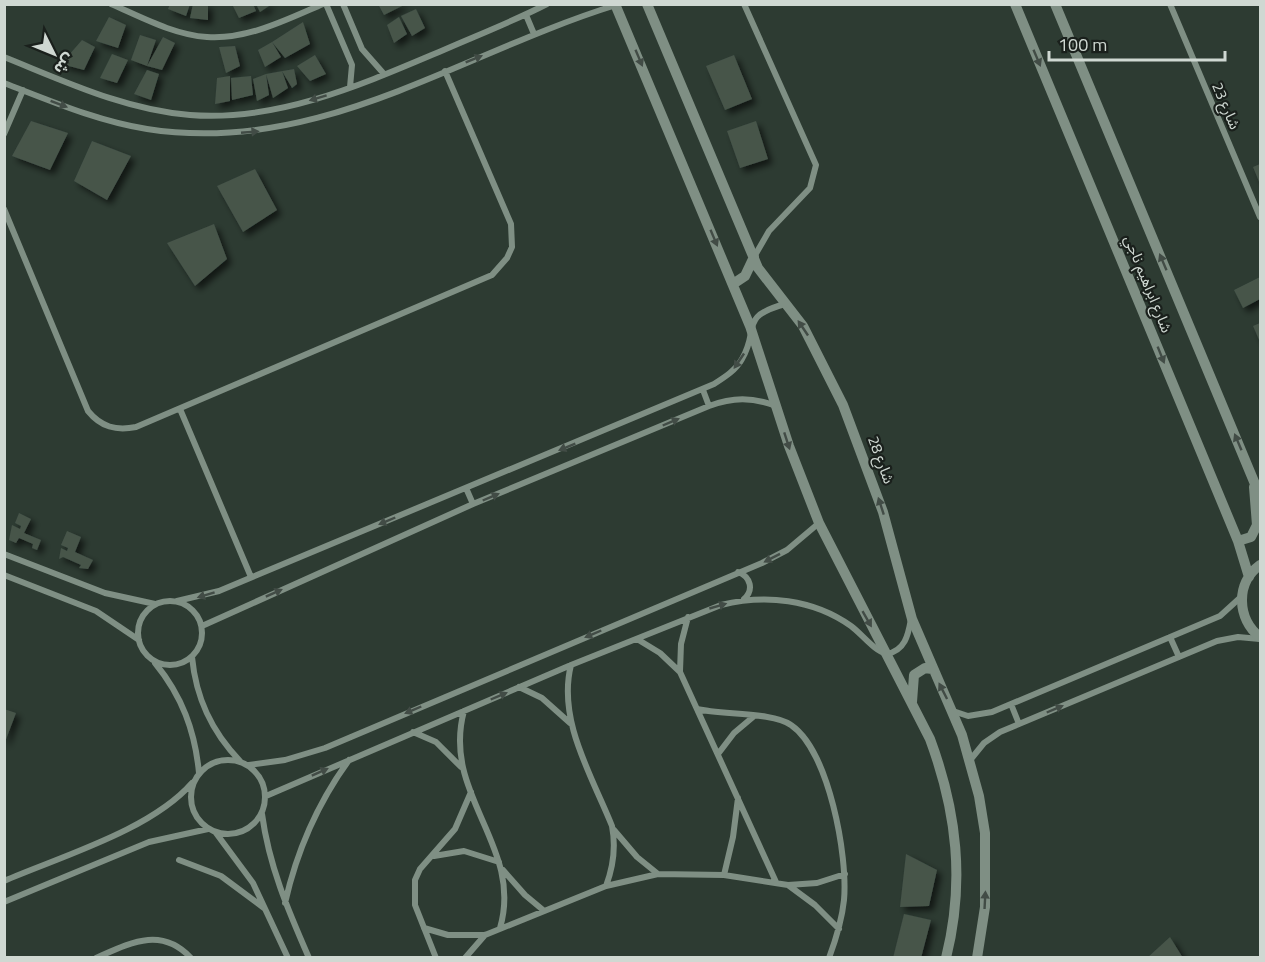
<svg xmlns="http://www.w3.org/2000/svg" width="1265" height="962" font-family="'Titillium Web','Noto Sans Arabic',sans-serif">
<defs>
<filter id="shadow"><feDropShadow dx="4.5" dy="4.5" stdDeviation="3" flood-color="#0009"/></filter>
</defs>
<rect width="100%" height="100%" fill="#2d3b32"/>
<path fill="#46544a" filter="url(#shadow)" d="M170,4h20l-4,12 -18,-7z
M193,4h15v16l-18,-2z
M232,4h21l3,7 -17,7z
M256,4h16l-12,8z
M378,4h26v1l-20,10z
M416,9l9,19 -13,8 -11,-20z
M109,17l17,8 -8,23 -22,-7z
M399,17l8,17 -13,9 -7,-18z
M303,22l7,22 -25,14 -13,-16z
M140,35l16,5 -9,26 16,-29 12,6 -13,27 -15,-4 -16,-6z
M82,40l13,7 -11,23 -23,-6z
M272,42l9,15 -16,10 -7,-17z
M235,46l5,20 -14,7 -7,-26z
M112,54l16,6 -11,23 -17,-5z
M315,55l11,19 -16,7 -13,-15z
M734,55l18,44 -27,11 -19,-44z
M294,69l3,15 -5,4 -10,-17 6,17 -15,10 -7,-24z
M147,70l12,4 -8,26 -17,-6z
M266,74l3,21 -12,6 -4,-22z
M230,76v25l-15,3 2,-26z
M251,76l2,19 -21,5 -1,-22z
M31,121l37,12 -18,37 -38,-14z
M756,121l12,38 -28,9 -13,-37z
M92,141l39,15 -24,44 -33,-19z
M1260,164v20l-7,-17z
M255,169l22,41 -34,22 -26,-46z
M214,224l13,35 -32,27 -28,-43z
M1260,277v22l-17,9 -9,-18z
M1260,323v19l-7,-16z
M19,513l12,6 -7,14 17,7 -4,10 -5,-2 1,-4 -14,-6 -3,5 -7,-3 3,-15 8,4 1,-3 -6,-3z
M67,531l14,6 -6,15 18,8 -5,9 -9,-1 2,-3 -18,-8 -4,2 2,-11 6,3 1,-3 -7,-3z
M4,709l12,4 -11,29h-1z
M906,854l31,16 -8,36 -29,1z
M904,914l27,6 -10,38h-28z
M1170,937l13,21h-36z"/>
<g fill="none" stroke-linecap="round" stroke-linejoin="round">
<path stroke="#7f8f84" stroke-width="6" d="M111,4c30,13 63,31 96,33 40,3 81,-18 116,-33
M326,4l26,61 -2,22
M343,4l19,45 22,25
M744,4l72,161 -6,23 -41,43 -15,26
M1170,4l90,213
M526,15l8,19
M4,57c60,24 121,53 186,58 87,7 171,-30 249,-63 36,-16 73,-30 108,-48
M4,83c47,18 93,38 143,46 172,27 311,-75 469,-124
M4,134l19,-44
M4,209l84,202c13,16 28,20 48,16l356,-152 15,-17 5,-11 -1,-23 -66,-153
M703,390l6,16
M180,409l71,168
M466,488l7,16
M4,554l101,39 50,11
M738,572c13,5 16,18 6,27
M4,575l92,36 43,29
M177,601l42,-10 495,-207c11,-7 22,-14 28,-25 18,-30 -4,-42 43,-55
M138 633a32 32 0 1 1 64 0a32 32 0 1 1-64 0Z
M202,626l271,-122 236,-98c24,-9 43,-9 67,0
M1170,637l9,20
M637,639l23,14 20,19 96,210
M192,657c4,41 19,74 48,104
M155,663c27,33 40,68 44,110
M571,665c-14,55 21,111 41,161 4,21 2,39 -6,60
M680,671l1,-27 7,-27
M519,687l23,11 28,25
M1011,704l8,20
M697,709c25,6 76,3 94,16 38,26 57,131 53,175 -2,20 -8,39 -15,58
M464,711c-23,84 60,135 36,217
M953,711l15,5 24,-4 228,-96 22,-20
M413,732l23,10 25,25
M718,754l16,-21 19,-16
M971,759l13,-16 16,-11 217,-91 21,-4 22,2
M191 797a37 37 0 1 1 74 0a37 37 0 1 1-74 0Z
M249,765l36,-5 40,-12 437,-185 25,-13 32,-27
M266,796l305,-131 150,-60c44,-11 92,-6 130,21 11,8 23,25 36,28 18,-4 21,-18 24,-35
M262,814c7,52 26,96 47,144
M614,830l23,27 21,17
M216,833l37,50 35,75
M434,856l30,-5 35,11
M179,860l42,16 43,32
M503,870l22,25 18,15
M724,875l9,-38 5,-39
M4,881c58,-25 147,-51 188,-98
M788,885l29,-2 28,-9
M4,902l145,-60 59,-13
M285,903c12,-53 32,-99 64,-143
M424,928l24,7h37l121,-49 52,-12 66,1 64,10 27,20 24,24
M96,958c34,-15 65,-32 95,0
M436,958l-21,-53v-25l5,-11 35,-40 16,-37
M465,958l20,-23"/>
<path stroke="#7f8f84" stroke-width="10" d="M615,4l135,322 39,120 30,77 111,216c27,73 35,143 16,219
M647,4l111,264 45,58 40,79 40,107 29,107 50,116 17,61 6,37v74l-8,51
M1015,4l223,537 11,36
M1055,4l205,492
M733,284l12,-8 9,-19
M1238,541l13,-4 6,-12 -3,-38
M1260,565c-25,18 -23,54 0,72
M912,702l2,-27 11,-7 7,1"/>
</g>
<defs><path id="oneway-solid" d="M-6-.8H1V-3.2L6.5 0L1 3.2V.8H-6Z" transform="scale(1.5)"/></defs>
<g fill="#424c46">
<use href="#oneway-solid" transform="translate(639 58) rotate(67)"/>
<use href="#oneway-solid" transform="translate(1037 58) rotate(67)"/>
<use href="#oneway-solid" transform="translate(474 59) rotate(-22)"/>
<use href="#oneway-solid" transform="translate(318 98) rotate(163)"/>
<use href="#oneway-solid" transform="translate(59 104) rotate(21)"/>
<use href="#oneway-solid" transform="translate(250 132) rotate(-5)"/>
<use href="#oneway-solid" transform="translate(714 238) rotate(67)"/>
<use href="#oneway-solid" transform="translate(1163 262) rotate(-113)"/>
<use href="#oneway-solid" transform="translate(803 328) rotate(-124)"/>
<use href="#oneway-solid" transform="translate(1161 355) rotate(68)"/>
<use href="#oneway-solid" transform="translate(739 361) rotate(124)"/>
<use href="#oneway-solid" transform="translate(671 422) rotate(-23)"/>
<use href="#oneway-solid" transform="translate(787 441) rotate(72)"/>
<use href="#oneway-solid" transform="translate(1238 442) rotate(-113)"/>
<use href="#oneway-solid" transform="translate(567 447) rotate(158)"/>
<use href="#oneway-solid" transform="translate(491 497) rotate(-23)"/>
<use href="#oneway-solid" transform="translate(881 506) rotate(-108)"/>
<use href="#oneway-solid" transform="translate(387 521) rotate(157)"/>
<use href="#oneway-solid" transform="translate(772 558) rotate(153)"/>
<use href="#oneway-solid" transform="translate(274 593) rotate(-24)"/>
<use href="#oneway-solid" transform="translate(206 595) rotate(163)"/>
<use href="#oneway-solid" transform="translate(718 606) rotate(-16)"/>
<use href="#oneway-solid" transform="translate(867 619) rotate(60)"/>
<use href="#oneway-solid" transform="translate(593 634) rotate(157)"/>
<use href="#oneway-solid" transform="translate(943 691) rotate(-117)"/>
<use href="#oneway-solid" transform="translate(499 696) rotate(-23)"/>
<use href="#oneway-solid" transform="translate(1055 709) rotate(-23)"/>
<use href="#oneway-solid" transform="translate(413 710) rotate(157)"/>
<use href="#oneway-solid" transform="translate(320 772) rotate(-24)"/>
<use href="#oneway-solid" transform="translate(985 900) rotate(-87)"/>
</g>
<g text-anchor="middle" stroke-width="4.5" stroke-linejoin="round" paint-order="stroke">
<g font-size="15" fill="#cfd8d2" stroke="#1a201c">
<text transform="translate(1226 106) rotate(67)" y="5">شارع 23</text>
<text transform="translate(1148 284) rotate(68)" y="5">شارع ابراهيم ناجي</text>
<text transform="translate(881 460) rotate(70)" y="5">شارع 28</text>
</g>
</g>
<rect width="1265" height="962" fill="none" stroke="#cfd8d2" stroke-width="12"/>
<g transform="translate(54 54) rotate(133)" stroke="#1a201c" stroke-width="4.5" paint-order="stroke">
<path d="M0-4.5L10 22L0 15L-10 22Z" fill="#cfd8d2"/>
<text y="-9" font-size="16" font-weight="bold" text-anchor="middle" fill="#cfd8d2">ش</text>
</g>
<path d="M1049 51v9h176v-9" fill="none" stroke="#cfd8d2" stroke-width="3"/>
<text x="1058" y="51" font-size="18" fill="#cfd8d2" stroke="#1a201c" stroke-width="4.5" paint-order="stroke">100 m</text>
</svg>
